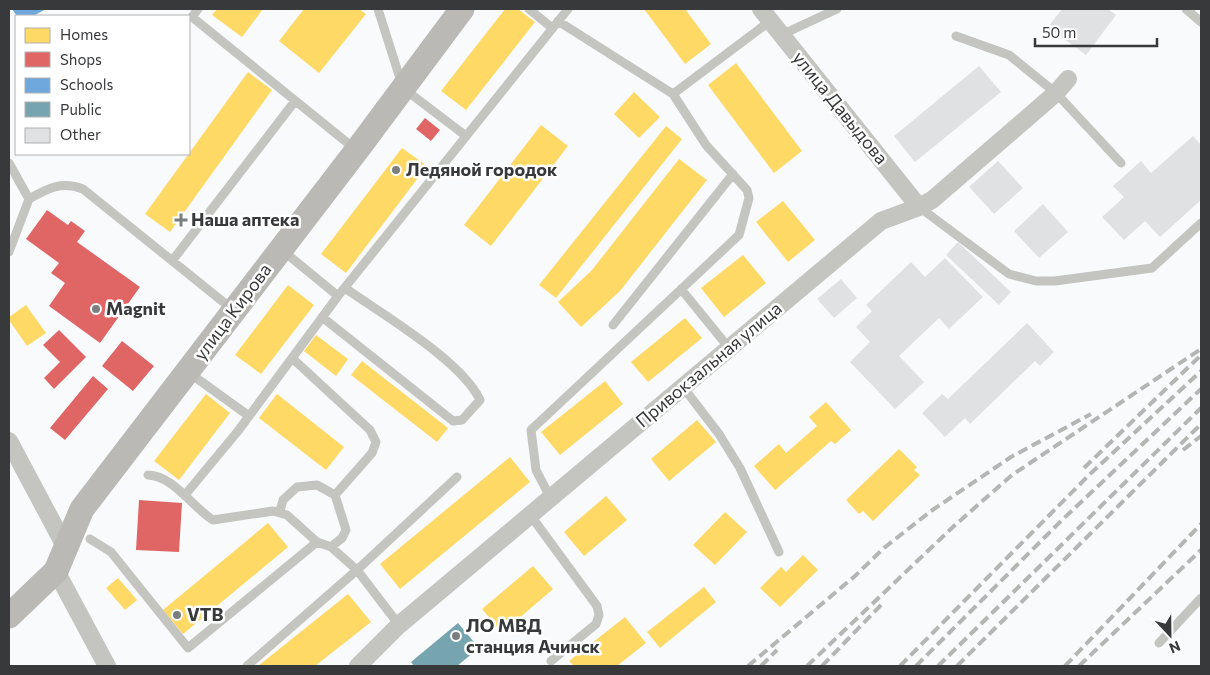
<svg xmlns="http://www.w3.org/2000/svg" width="1210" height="675" font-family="Commissioner,sans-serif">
<rect width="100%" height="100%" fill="#f8fafc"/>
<path fill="#ffd966" d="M217,9h46l-21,28 -30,-22z
M304,9h55l7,5 -47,59 -40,-32z
M505,9h13l17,13 -69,88 -25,-19z
M644,9h41l26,35 -26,20z
M736,63l66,88 -28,22 -66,-88z
M248,72l24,18 -102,142 -25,-18z
M634,92l26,25 -21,21 -25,-24z
M541,125l27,21 -77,100 -27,-21z
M666,126l16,13 -126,159 -17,-13z
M402,148l25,18 -81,107 -25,-19z
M679,159l28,21 -87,111 -39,36 -23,-25 34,-32z
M783,201l32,39 -27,22 -32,-40z
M743,255l23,28 -42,34 -23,-29z
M288,285l26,20 -53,69 -26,-19z
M26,305l20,28 -19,13 -18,-26v-3z
M685,318l17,20 -54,44 -17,-20z
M316,335l32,24 -12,17 -32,-25z
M362,361l86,67 -11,14 -86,-67z
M605,381l18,23 -63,51 -19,-23z
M206,394l24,19 -51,67 -25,-19z
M277,394l67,53 -18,23 -67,-52z
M826,402l25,28 -16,14 -4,-3 -56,49 -21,-24 25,-22 7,9 31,-27 -8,-9z
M697,420l19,22 -47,39 -18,-22z
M899,449l18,18 -3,3 6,5 -47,46 -10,-10 -4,3 -13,-14z
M510,457l20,25 -130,107 -20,-25z
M606,496l21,24 -43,36 -20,-24z
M725,512l22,20 -32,33 -22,-20z
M268,523l20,24 -105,87 -20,-24z
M803,555l15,15 -38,37 -20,-19 21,-21 5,5z
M533,566l20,23 -51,44 -20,-24z
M118,578l19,22 -12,10 -19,-22z
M704,587l12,15 -56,46 -13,-16z
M348,594l23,28 -56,44h-57z
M625,617l21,26 -29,23h-43l-5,-5z"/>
<path fill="#e06666" d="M425,118l15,12 -9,11 -15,-12z
M47,210l21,15 3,-4 14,10 -8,11 63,45 -40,56 -51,-37 16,-23 -14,-10 8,-10 -33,-24z
M59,330l27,27 -32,32 -10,-11 16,-16 -17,-17z
M122,341l32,25 -21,25 -31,-25z
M93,376l15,13 -43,51 -15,-12z
M139,500l43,3 -3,49 -43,-2z"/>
<path fill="#6fa8dc" d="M12,9h34l-13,7h-16z"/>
<path fill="#76a5af" d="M458,623l21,25 -22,18h-43l-3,-4z"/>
<path fill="#e0e1e3" d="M1062,9h46l8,6 -30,40 -38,-28z
M979,66l22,26 -86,70 -21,-26z
M1193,136l8,9v55l-41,37 -15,-16 -21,19 -22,-23 22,-20 -11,-11 28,-25 10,12z
M998,161l25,27 -29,26 -25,-27z
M1043,204l25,28 -29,26 -25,-27z
M958,242l53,50 -12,13 -53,-50z
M945,258l38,39 -34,32 -10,-11 -40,38 25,26 -29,27 -45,-47 20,-20 -14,-15 16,-16 -6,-6 45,-43 14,15z
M841,279l16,19 -23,20 -17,-19z
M1027,323l27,29 -14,14 -5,-5 -65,63 -5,-6 -20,19 -23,-24 20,-19 6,5z"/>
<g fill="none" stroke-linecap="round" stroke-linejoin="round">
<path stroke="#c4c4c0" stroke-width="9" d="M198,9l-6,8 163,132
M378,9l25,79 63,48
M529,9l22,18
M1186,9l15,13
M781,35l56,-26
M956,36l53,19 47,38 65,70
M673,94l97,-73
M9,163l20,36 -20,53
M29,199c19,-11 33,-18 54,-10l149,120
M919,207l90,67 27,7h19l97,-13 49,-45
M282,250l56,46
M172,261l123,-160
M681,289l48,59
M322,317l131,104 9,-1 18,-20c-19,-40 -97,-85 -135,-112
M613,325l120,-151
M292,358l78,72 6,12 -4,11 -37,42 11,35 -4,8 -11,9
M188,372l61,44
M683,387l36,47 21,34 39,84
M148,475c26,1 44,32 65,45l60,-9 14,4 30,27 14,5 26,23 42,55
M185,495l53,-64 100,-135 230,-287
M551,499l-15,-29 -5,-40 208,-195 10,-37 -2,-8 -41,-45 -33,-51 -115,-73
M280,511l3,-11 14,-13 20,-2 18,10
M531,516l66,90 2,9 -3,9 -45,37
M90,539l21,13 77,96 129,-106
M1159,643l42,-45
M247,666l110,-96 100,-93"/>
<path stroke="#c4c4c0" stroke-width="18" d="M761,9l158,198
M9,441l57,107
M56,571l51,95
M358,666l41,-41 482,-404 38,-14 13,-7 124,-107 12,-14"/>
<path stroke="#bab9b5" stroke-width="25" d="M9,616l47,-45 26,-62 275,-359 105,-141"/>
<path stroke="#b5b5b3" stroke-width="4" stroke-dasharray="10 5" stroke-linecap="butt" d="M1183,450l18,-14
M1084,468l115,-111
M748,666l107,-90 29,-28 47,-37 80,-54 80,-43
M761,666l16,-16
M807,666l147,-140 58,-51 189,-126
M822,666l59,-61
M900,666l189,-191 112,-104
M916,666l146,-146 139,-131
M938,666l263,-258
M957,666l244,-242
M1065,666l136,-142
M1079,666l122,-116"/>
</g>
<g fill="#7b7d7f" stroke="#fff" stroke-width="2">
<circle cx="396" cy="170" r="5"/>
<path d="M178.5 212.5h5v5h5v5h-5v5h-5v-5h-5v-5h5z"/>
<circle cx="96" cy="309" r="5"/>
<circle cx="177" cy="615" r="5"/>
<circle cx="456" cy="636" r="5"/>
</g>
<g text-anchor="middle" stroke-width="5" stroke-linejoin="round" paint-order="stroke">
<g font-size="18" fill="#38393b" stroke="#fff">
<text transform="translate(840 108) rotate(51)" y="6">улица Давыдова</text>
<text transform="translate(233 312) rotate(-53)" y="6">улица Кирова</text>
<text transform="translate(709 365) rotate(-40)" y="6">Привокзальная улица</text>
</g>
<g font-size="18" font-weight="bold" fill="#38393b" stroke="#fff" text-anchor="start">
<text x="406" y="176">Ледяной городок</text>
<text x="191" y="226">Наша аптека</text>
<text x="106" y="315">Magnit</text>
<text x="187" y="621">VTB</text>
<text x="466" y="632">ЛО МВД<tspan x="466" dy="21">станция Ачинск</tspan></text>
</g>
</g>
<rect width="1210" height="675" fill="none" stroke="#38393b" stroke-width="20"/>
<rect x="15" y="15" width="175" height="140" fill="#ffffff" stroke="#afb0b1"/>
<rect x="25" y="28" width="25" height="15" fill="#ffd966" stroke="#afb0b1"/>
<text x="60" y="40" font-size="15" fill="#38393b">Homes</text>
<rect x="25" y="52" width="25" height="15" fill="#e06666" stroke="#afb0b1"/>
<text x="60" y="65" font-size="15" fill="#38393b">Shops</text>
<rect x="25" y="78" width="25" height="15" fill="#6fa8dc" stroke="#afb0b1"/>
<text x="60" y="90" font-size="15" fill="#38393b">Schools</text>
<rect x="25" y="102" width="25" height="15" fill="#76a5af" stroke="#afb0b1"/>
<text x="60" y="115" font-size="15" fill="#38393b">Public</text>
<rect x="25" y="128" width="25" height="15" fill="#e0e1e3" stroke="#afb0b1"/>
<text x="60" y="140" font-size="15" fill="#38393b">Other</text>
<g transform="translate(1170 635) rotate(158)" stroke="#ffffff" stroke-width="4" paint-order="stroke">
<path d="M0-4L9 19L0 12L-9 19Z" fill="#38393b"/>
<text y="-8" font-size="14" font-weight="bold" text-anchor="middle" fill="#38393b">N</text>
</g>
<path d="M1035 38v8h122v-8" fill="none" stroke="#38393b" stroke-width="2.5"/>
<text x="1042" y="38" font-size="15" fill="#38393b" stroke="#ffffff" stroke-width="4" paint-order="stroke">50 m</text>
</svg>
